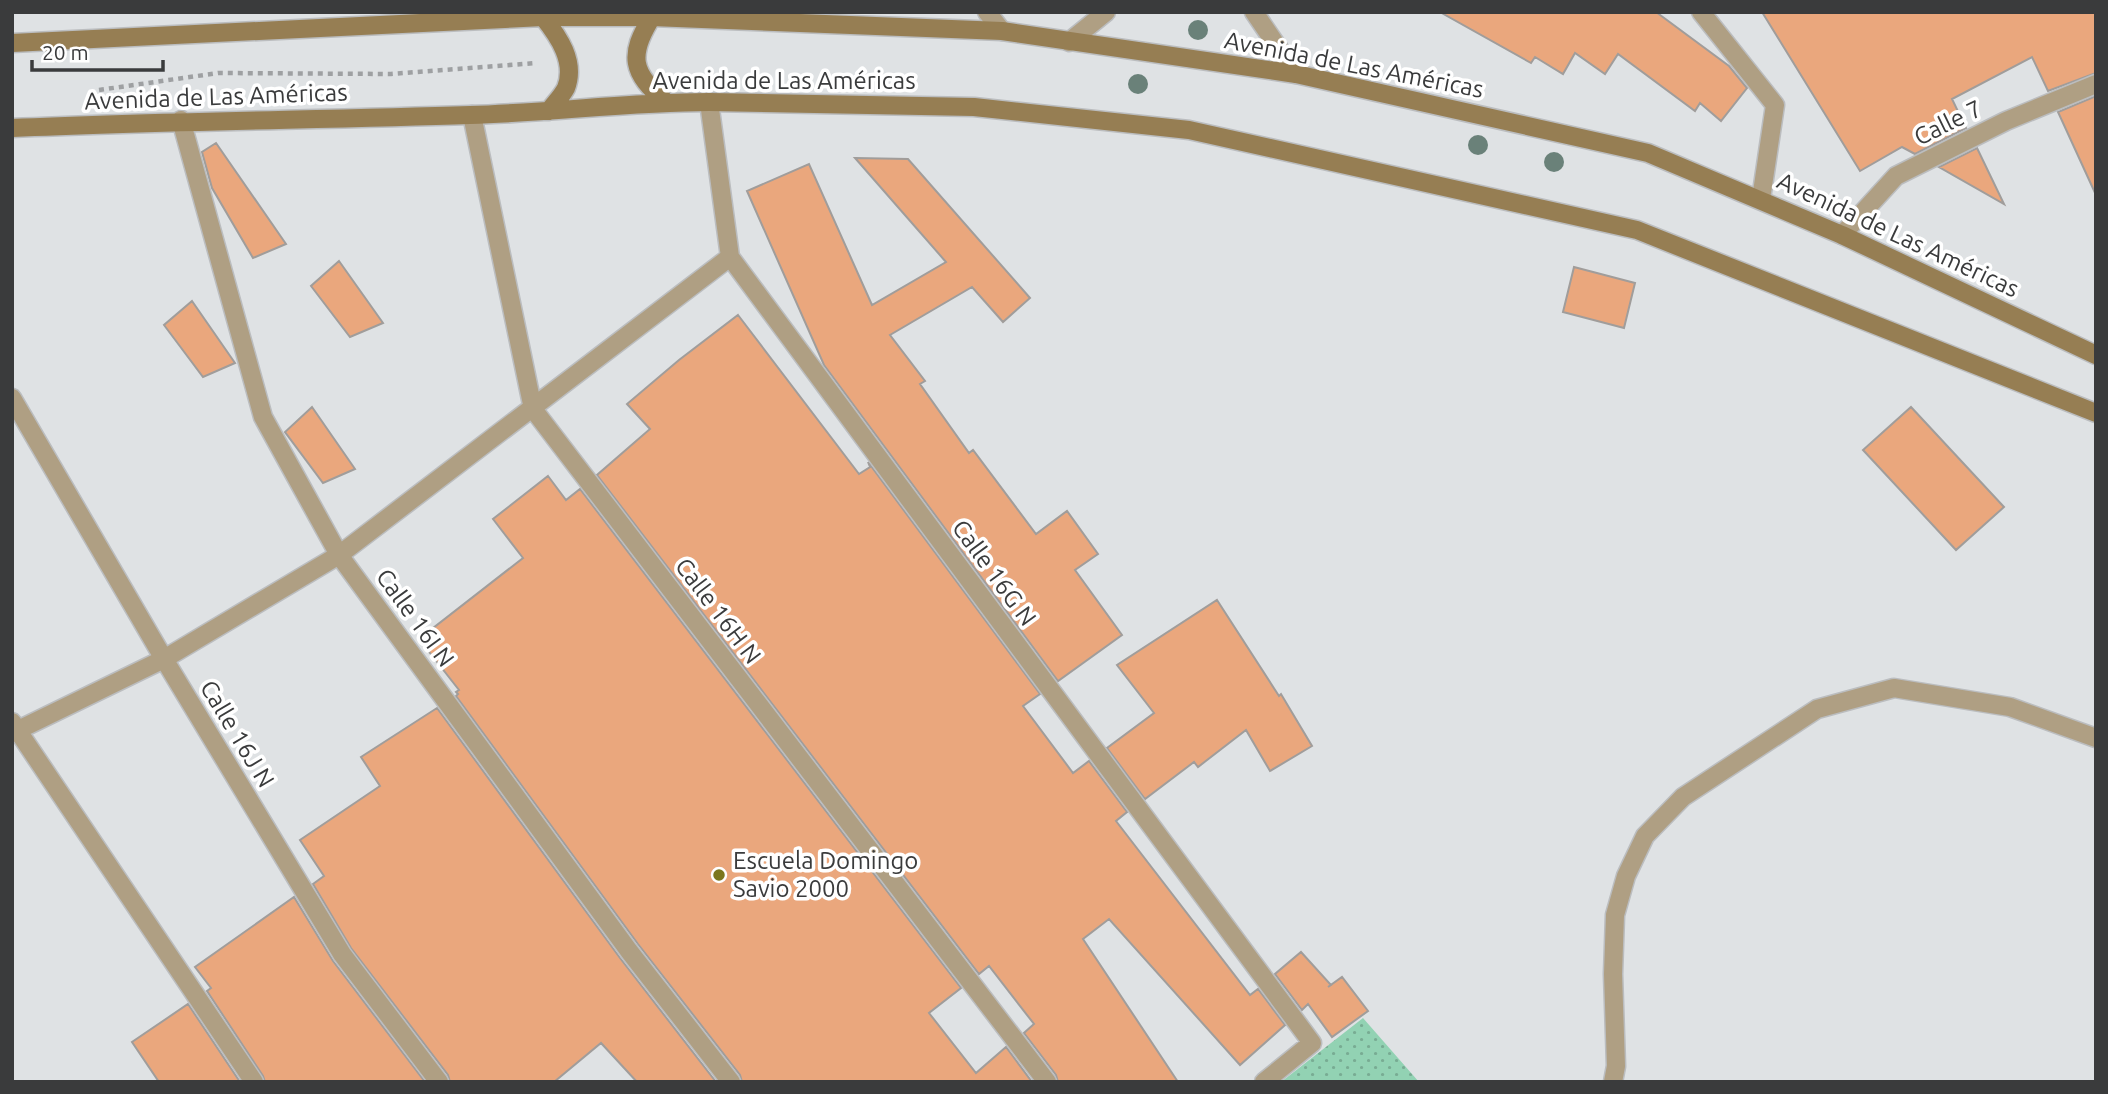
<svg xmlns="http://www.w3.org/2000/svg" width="2108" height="1094" font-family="Ubuntu,sans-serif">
<defs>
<pattern id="grass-dots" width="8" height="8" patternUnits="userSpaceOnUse" patternTransform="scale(1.75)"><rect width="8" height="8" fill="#92d2b3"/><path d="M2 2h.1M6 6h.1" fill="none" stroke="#78ac93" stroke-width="1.8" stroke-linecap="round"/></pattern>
</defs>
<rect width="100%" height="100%" fill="#dfe2e4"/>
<path fill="url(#grass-dots)" d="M1363,1018l56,64h-138z"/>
<path fill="#eaa77d" stroke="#a09d9b" stroke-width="2" d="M1440,12h216l73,54 18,22 -26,33 -21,-18 -5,8 -77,-57 -13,20 -30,-21 -12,21 -28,-17 -4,6z
M1762,12h334v61l-48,18 -16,-34 -80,42 14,29 -51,26 -13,-7 -42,24z
M2096,96v99l-38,-83z
M216,143l70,101 -33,14 -41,-70 -10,-36z
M1977,148l27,56 -65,-37z
M855,158l53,1 122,139 -27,24 -31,-35 -82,48 35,46 -5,3 49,69 4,-3 63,84 31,-23 31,43 -23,16 47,65 -64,46 -234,-316 -77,-174 62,-27 63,141 74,-43z
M339,261l44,62 -33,14 -39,-51z
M1574,267l61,16 -11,45 -61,-16z
M192,301l43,62 -32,14 -39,-52z
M738,315l121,159 11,-7 -2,-5 172,232 -17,12 50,67 16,-12 38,51 -11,9 134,174 8,-6 27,36 -45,40 -131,-146 -26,20 95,143h-120l-2,-7 -32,-42 10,-9 -45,-58 -10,8 -382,-499 53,-46 -23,-25 52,-44z
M312,407l43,62 -32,14 -38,-51z
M1911,407l93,100 -48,43 -93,-100z
M548,476l18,24 14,-11 381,499 -32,25 47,60 30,-26 26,35h-290l-2,-7 -102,-131 -182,-248 2,-2 -2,-2 3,-2 -40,-51 104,-81 -30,-39z
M1217,600l62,96 2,-2 31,52 -42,25 -24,-41 -48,37 -4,-5 -49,37 -38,-51 47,-35 -37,-48z
M437,708l183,250 96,124h-79l-36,-39 -47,39h-104l-2,-7 -97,-127 -38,-64 11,-8 -24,-36 80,-54 -19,-29z
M294,897l39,64 92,121h-160l-2,-6 -56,-85 4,-3 -16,-21z
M1301,952l30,33 -3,2 14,-10 26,34 -36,26 -24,-33 -6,6 -27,-36z
M188,1004l52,78h-81l-27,-40z"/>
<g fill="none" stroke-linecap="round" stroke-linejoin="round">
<g stroke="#bbbdbf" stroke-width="21">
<path id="lane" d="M1613,1082l3,-16 -3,-92 2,-59 11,-39 19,-40 38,-39 134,-88 77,-21 116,19 86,31"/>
</g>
<g stroke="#bbbdbf" stroke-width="21">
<path id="street" d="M987,12l15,19
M1254,12l42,62
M1701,12l74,93 -14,94
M1069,42l37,-30
M709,102l21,155 582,786 -48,39
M472,115l61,294 514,673
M181,120l82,297 76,138 290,396 102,131
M1842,235l54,-59 110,-55 90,-37
M12,398l152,261 178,295 97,128
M12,722l242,360
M12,733l152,-74 175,-104 391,-298"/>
</g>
<g stroke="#bbbdbf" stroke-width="21">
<path id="secondary" d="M543,17c16,20 33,45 23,71 -4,8 -12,16 -17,23
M652,17c-24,38 -21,56 14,85
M12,43l531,-26h109l350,14 294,43 352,79 194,82 254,120
M12,128c153,-7 305,-8 458,-13 80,-2 159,-13 239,-13l265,5 215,23 448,100 459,183"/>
</g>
<path stroke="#9ea0a2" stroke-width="4.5" stroke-dasharray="5 5" stroke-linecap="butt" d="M99,90l119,-17 173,1 145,-11"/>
<use href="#lane" stroke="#af9f83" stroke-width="18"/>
<use href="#street" stroke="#af9f83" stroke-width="18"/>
<use href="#secondary" stroke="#967e53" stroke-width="18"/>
</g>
<g fill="#6a8179">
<circle cx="1198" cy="30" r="10"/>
<circle cx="1138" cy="84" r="10"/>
<circle cx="1478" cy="145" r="10"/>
<circle cx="1554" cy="162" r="10"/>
</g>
<circle fill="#7b771d" stroke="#fff" stroke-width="2.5" cx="719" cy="875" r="7"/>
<g text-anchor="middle" stroke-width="7" stroke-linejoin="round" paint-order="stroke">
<g font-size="24" fill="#3a3b3c" stroke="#fff">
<text transform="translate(1354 65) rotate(11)" y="8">Avenida de Las Américas</text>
<text x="784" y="89">Avenida de Las Américas</text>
<text transform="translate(216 97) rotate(-2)" y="8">Avenida de Las Américas</text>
<text transform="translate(1948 123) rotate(-26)" y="8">Calle 7</text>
<text transform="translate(1898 235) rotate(25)" y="8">Avenida de Las Américas</text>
<text transform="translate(994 573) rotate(54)" y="8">Calle 16G N</text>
<text transform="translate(718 611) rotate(53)" y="8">Calle 16H N</text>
<text transform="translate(415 618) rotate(54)" y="8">Calle 16I N</text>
<text transform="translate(237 734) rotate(59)" y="8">Calle 16J N</text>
</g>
<g font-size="24" fill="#3a3b3c" stroke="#fff" text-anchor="start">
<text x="733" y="869">Escuela Domingo<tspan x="733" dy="28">Savio 2000</tspan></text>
</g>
</g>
<rect width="2108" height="1094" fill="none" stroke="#3a3b3c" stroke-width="28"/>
<path d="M32 60v10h131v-10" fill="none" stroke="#3a3b3c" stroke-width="3.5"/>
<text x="42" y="60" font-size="21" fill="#3a3b3c" stroke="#ffffff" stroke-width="5" paint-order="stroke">20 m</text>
</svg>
